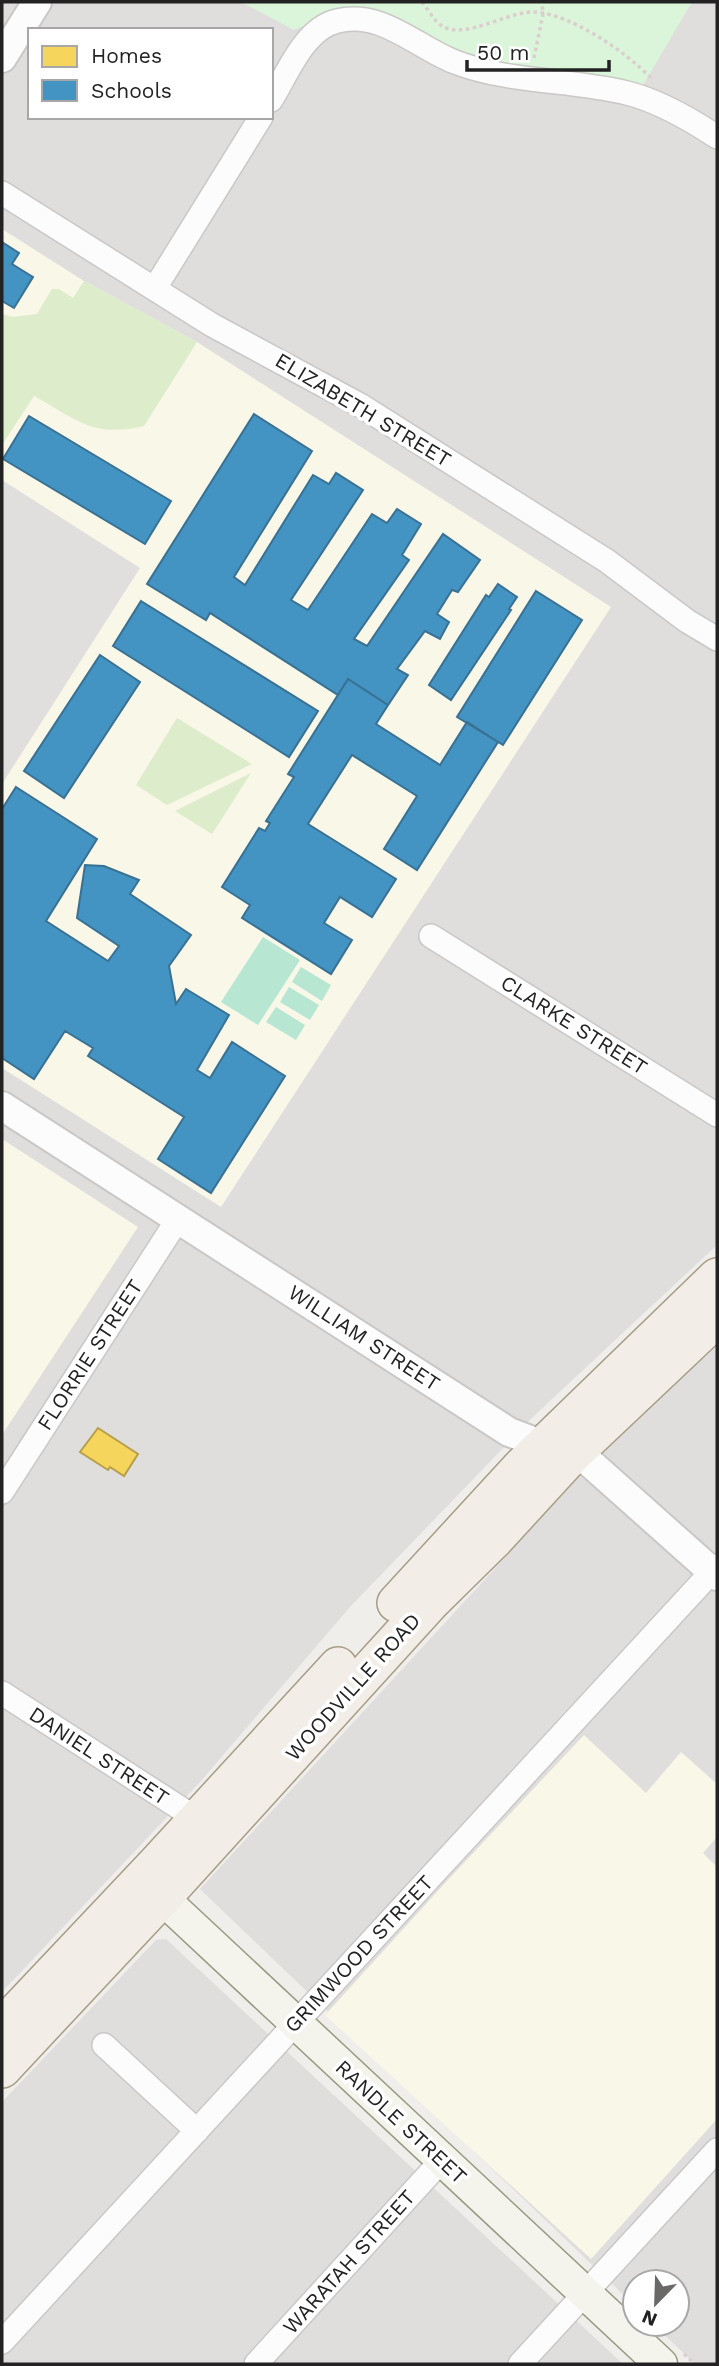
<svg xmlns="http://www.w3.org/2000/svg" width="719" height="2366" font-family="'Work Sans',sans-serif">
<rect width="100%" height="100%" fill="#f0eeeb"/>
<path fill="#dfdedc" fill-rule="evenodd" d="M2,2h715v1243l-181,169 -186,193 -149,174 -199,211zM30,30h241v87h-241z
M717,1346v1018h-22l-42,-40h24v-42h-42v24l-435,-417 401,-436z
M166,1939l457,425h-621v-262l154,-162z"/>
<path fill="#f8f7e8" d="M2,229l82,52 113,61 414,265 -390,600 -219,-139z
M2,1139l136,88 -136,208z
M584,1735l62,58 35,-41 36,32v53l-14,16 14,14v252l-126,140 -266,-244 120,-132z"/>
<path fill="#ddeccb" d="M84,281l113,61 -53,84c-52,12 -66,-6 -110,-30l-32,49v-131l11,3 24,-3 15,-25h7l14,9z
M177,718l75,46 -85,41 -31,-20z
M251,773l-39,61 -37,-23z"/>
<path fill="#daf5da" d="M241,2h451l-53,90 -122,-22 -185,-56 -38,16z"/>
<path fill="#b7e6d2" d="M263,937l37,23 -42,65 -37,-23z
M301,967l30,18 -9,16 -30,-19z
M289,987l30,18 -9,15 -30,-18z
M276,1007l29,18 -9,15 -30,-18z"/>
<path fill="#e0dfde" d="M2,480l138,88 -138,216z"/>
<path fill="#f6d55c" stroke="#b69f4b" stroke-width="2" d="M98,1428l40,26 -14,22 -14,-9 -2,3 -28,-18z"/>
<path fill="#4393c3" stroke="#397193" stroke-width="2" d="M2,242l17,11 -7,11 21,13 -19,31 -12,-7z
M254,414l58,37 -78,126 11,8 68,-110 16,9 7,-11 27,17 -72,110 17,10 64,-96 15,9 10,-14 24,15 -19,31 7,5 -55,79 13,7 76,-112 37,26 -22,32 -6,-2 -15,24 12,8 -9,17 -15,-8 -28,38 11,6 -20,30 -40,-26 -10,16 -128,-82 -4,7 -59,-36z
M29,416l142,85 -26,43 -142,-85z
M498,584l19,13 -8,12 2,1 -60,90 -22,-15 57,-90 3,2z
M536,591l46,29 -79,125 -46,-28z
M141,601l177,110 -29,46 -176,-111z
M100,655l40,27 -76,116 -40,-27z
M348,679l40,26 -12,19 64,41 27,-43 31,20 -81,128 -33,-21 33,-53 -65,-41 -44,69 88,55 -24,38 -32,-20 -16,26 28,17 -21,34 -89,-56 8,-13 -28,-18 37,-59 6,3 5,-8 -4,-2 28,-44 -6,-3z
M16,787l81,52 -51,82 62,40 11,-15 -42,-28 8,-53 19,1 35,14 -9,14 61,41 -22,31 7,38 10,-15 43,26 -32,55 13,8 22,-36 53,34 -74,117 -53,-34 26,-42 -96,-61 5,-8 -28,-17 -31,48 -32,-21v-249z"/>
<g fill="none" stroke-linecap="round" stroke-linejoin="round">
<g stroke="#c9c8c7" stroke-width="26">
<path id="minor" d="M271,100c17,-27 33,-71 66,-79 45,-11 79,26 118,41 54,21 116,17 172,31 32,8 63,26 90,44
M2,193l210,132 148,80 247,156 80,60 30,18
M155,288l106,-171
M431,936l286,179
M2,1492l176,-273
M2,1693l195,126
M104,2045l93,86
M2,2342l715,-776
M256,2364l186,-204
M520,2364l197,-214"/>
</g>
<g stroke="#c9c8c7" stroke-width="32">
<path id="tertiary" d="M2,58l35,-56
M2,1106l507,326 80,30 128,114"/>
</g>
<g stroke="#999a82" stroke-width="35">
<path id="secondary" d="M145,1882l516,482"/>
</g>
<g stroke="#a79c86" stroke-width="40">
<path id="primary" d="M396,1603l125,-136 196,-190
M2,2027l155,-164 181,-197
M2,2069l160,-171 269,-296 64,-63 78,-85 144,-136"/>
</g>
<path stroke="#dccecd" stroke-width="3.5" stroke-dasharray="3.5 3.5" stroke-linecap="butt" d="M422,2c5,6 10,15 16,21 23,21 69,-13 98,-11 36,3 90,40 115,66
M534,58l9,-44 -1,-12
M684,2354l11,10"/>
<use href="#minor" stroke="#fdfcfc" stroke-width="23"/>
<use href="#tertiary" stroke="#fdfcfc" stroke-width="28"/>
<use href="#secondary" stroke="#f4f4ed" stroke-width="32"/>
<use href="#primary" stroke="#f3ede7" stroke-width="37"/>
</g>
<g text-anchor="middle" stroke-width="7" stroke-linejoin="round" paint-order="stroke">
<g font-size="21" fill="#222" stroke="#fff">
<text transform="translate(363 410) rotate(31)" y="7">ELIZABETH STREET</text>
<text transform="translate(574 1025) rotate(32)" y="7">CLARKE STREET</text>
<text transform="translate(364 1338) rotate(33)" y="7">WILLIAM STREET</text>
<text transform="translate(90 1355) rotate(-57)" y="7">FLORRIE STREET</text>
<text transform="translate(353 1687) rotate(-48)" y="7">WOODVILLE ROAD</text>
<text transform="translate(99 1756) rotate(33)" y="7">DANIEL STREET</text>
<text transform="translate(359 1954) rotate(-47)" y="7">GRIMWOOD STREET</text>
<text transform="translate(401 2122) rotate(43)" y="7">RANDLE STREET</text>
<text transform="translate(349 2262) rotate(-48)" y="7">WARATAH STREET</text>
</g>
</g>
<rect width="719" height="2366" fill="none" stroke="#222222" stroke-width="7"/>
<rect x="28" y="28" width="245" height="91" fill="#ffffff" stroke="#a7a7a7" stroke-width="2"/>
<rect x="42" y="46" width="35" height="21" fill="#f6d55c" stroke="#a7a7a7" stroke-width="2"/>
<text x="91" y="63" font-size="21" fill="#222222">Homes</text>
<rect x="42" y="80" width="35" height="21" fill="#4393c3" stroke="#a7a7a7" stroke-width="2"/>
<text x="91" y="98" font-size="21" fill="#222222">Schools</text>
<g transform="translate(656 2303) rotate(203)"><circle r="33" fill="#ffffff" stroke="#a7a7a7" stroke-width="2"/>
<path d="M0-5L12 26L0 18L-12 26Z" fill="#6a6968"/>
<text y="-10" font-size="19" font-weight="bold" text-anchor="middle" fill="#222222">N</text>
</g>
<path d="M467 60v10h142v-10" fill="none" stroke="#222222" stroke-width="3.5"/>
<text x="477" y="60" font-size="21" fill="#222222" stroke="#ffffff" stroke-width="5" paint-order="stroke">50 m</text>
</svg>
